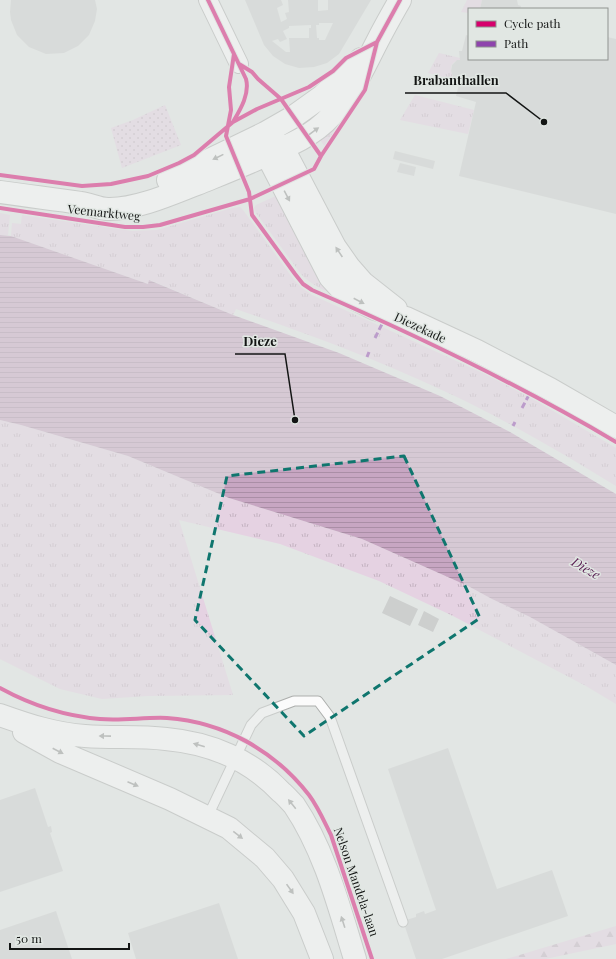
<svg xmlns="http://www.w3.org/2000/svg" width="616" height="959" font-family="'Playfair Display',serif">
<defs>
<pattern id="grass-tufts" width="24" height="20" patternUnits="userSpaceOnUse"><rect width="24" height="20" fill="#e5d2e2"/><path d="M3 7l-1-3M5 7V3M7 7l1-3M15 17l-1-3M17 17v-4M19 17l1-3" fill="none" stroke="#c4b3c1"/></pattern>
<pattern id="forest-firs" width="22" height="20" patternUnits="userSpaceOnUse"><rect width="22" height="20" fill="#e5d2e2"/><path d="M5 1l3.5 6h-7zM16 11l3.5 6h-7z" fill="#c4b3c1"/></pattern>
<pattern id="park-dots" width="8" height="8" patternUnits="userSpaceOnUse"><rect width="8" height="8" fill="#e5d2e2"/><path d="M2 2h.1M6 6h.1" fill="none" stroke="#c4b3c1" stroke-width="1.8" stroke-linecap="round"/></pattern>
<pattern id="water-rules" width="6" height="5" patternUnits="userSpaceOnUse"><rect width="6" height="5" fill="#c7a6c2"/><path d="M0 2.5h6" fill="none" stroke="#aa8ea6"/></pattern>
</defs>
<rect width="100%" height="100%" fill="#e2e6e4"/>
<path fill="url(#grass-tufts)" d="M467,0h15l-2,9h-11v4l-8,-1z
M439,53l21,5v2c-13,2 -11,15 -1,21l-31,-8z
M415,95l59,15 -6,24 -68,-14z
M350,109l-25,38 -7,-10z
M280,194l61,103c-15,-6 -29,-11 -40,-23l-45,-61 -2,-5 2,-3z
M240,207l3,3 51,70 8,8 10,7 175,80 44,23 85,50v38c-56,-34 -113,-68 -172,-95 -68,-32 -138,-58 -208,-82l-3,6 -83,-35 -2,4 -137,-48 1,-13 9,1 1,-9 110,16 25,-1 75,-22z
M0,213l10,2 -2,20h-8z
M0,420l21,5 107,31 101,42 133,41 106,47 24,13 38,18 86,48v39l-30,-18 -133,-70 -74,-35 -99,-37 -101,-24 54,175 -86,1 -45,3 -42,-10 -60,-30z"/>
<path fill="url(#forest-firs)" d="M616,926v18l-71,15h-39z"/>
<path fill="url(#park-dots)" d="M165,105l16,40 -59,23 -11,-40 22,-8z"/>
<path fill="url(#water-rules)" d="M0,235l11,1 137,48 1,-4 84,35 106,38 101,43 70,36 106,62v171l-86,-48 -38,-18 -24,-13 -106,-47 -133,-41 -101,-42 -107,-31 -21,-5z"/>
<path fill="#cdcfce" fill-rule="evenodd" d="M11,0h84l2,9 -2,12 -6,14 -11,11 -14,7 -18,1 -17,-7 -12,-12 -6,-15 -1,-8z
M245,0h36l2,5 -6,3 4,14 6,-3 -2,-6 4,-1 -1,-12h30v11l10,-1v-10h43l-32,54 -12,9 -13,4 -15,1 -14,-4 -12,-8 -9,-11zM319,23h14l-8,17h-6v-2h-2l-1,-13h3zM311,25v3h-2v10h-20l1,14h-4l-14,-11 6,-2 2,3 7,-3 -4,-8 6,-3v-2z
M482,0h35l1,5 3,1 -1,3h-40z
M466,35l3,1v23h138v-22l9,2v175l-157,-38 17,-74 -20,-6 4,-15 -7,-4 -2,-6 1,-6 5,-5h3l-1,-9h3z
M395,151l40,10 -2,8 -40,-10z
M400,163l16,4 -2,9 -17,-4z
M390,596l28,13 -8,17 -28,-13z
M424,611l15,8 -6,13 -15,-7z
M448,748l49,141 55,-19 16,46 -126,43h-26l-13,-38 13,-4v-3l8,-3 1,3 11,-4 -48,-141z
M35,788l13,39 3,-1 1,6 -2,1 13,38 -63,21v-92z
M219,903l19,56h-102l-8,-26z
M56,911l16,48h-72v-29z"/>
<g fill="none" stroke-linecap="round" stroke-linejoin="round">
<g stroke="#acaeac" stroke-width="11">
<path id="lane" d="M208,816l43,-91 11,-12 32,-12h24l12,16 73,205"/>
</g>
<g stroke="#acaeac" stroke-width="20">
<path id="street" d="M208,0l31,64"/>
</g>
<g stroke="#acaeac" stroke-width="24">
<path id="secondary" d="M265,133l2,22 63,122 11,12 12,9 22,11 31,9 71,33 73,38 66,38
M272,139l11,9 52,99 14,20 14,16 33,26
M168,180l97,-47 28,-16 28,-20 25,-23 15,-15
M0,192c27,4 54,7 81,11 10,1 19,7 29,6 28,0 61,-15 87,-25 22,-9 45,-18 67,-28 24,-10 49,-20 67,-40 21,-21 32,-47 46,-74 7,-14 15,-28 23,-42
M0,715c28,10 55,19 85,21 27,2 54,0 81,3 44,4 85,21 115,53 5,4 9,9 13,13 31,46 45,102 61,154
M24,732l36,20 110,47 59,29 36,30 18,21 21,34 18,46"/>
</g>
<use href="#lane" stroke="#fbfbfb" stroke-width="9"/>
<use href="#street" stroke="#fbfbfb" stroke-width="18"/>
<use href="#secondary" stroke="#fbfbfb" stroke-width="22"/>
<path stroke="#8e44ad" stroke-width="3" stroke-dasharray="6 3" stroke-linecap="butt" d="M375,338l8,-16
M367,357l2,-5
M522,408l8,-15
M513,426l2,-4"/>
<g stroke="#e1e7e3" stroke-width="6">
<path id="cycleway" d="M208,0l38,79c4,15 -6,31 -13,43
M234,54l-5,33 2,23 -5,26 23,56 3,23 43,59 8,10 9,6c104,45 206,94 304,152
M239,64l13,8 6,7 23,20 40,57
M0,175l82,11 29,-2 37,-8 31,-13 15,-8 39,-33 24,-13 52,-22 24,-16 13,-13 31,-16
M0,208l125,19h18l17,-2 90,-26 64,-30 7,-13 44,-66 12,-48 23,-42
M0,688c31,17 64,28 100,31 22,2 45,-2 67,-1 56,4 107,32 142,77 9,12 15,26 22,40l41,124"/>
</g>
<use href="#cycleway" stroke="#d6006c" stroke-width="4"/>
</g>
<defs><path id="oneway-solid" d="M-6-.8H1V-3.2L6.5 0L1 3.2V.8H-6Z"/></defs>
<g fill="#939493">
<use href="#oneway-solid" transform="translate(314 131) rotate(-36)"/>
<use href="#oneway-solid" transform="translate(218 157) rotate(154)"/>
<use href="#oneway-solid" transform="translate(287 196) rotate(62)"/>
<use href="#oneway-solid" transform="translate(339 252) rotate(-124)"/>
<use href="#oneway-solid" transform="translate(359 301) rotate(27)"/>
<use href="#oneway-solid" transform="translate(105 736) rotate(-179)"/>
<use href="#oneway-solid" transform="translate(199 745) rotate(-164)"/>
<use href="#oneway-solid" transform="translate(58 751) rotate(27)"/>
<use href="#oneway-solid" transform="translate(133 784) rotate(23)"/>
<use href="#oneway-solid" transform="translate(292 804) rotate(-129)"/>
<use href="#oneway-solid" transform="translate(238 835) rotate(38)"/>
<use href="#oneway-solid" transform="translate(290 889) rotate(55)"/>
<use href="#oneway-solid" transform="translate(343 922) rotate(-108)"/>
</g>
<path d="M0 0H616V959H0ZM404,456l76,162 -176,118 -109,-116 32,-144z" fill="#e2e6e4" fill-opacity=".55" fill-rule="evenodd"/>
<path fill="none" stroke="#0f766e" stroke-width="3" stroke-dasharray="8 5" stroke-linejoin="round" d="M404,456l76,162 -176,118 -109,-116 32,-144z"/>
<g text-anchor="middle" stroke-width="3" stroke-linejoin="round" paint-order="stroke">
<g font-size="12" fill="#131514" stroke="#e1e7e3">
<text transform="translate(104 213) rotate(6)" y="4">Veemarktweg</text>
<text transform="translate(420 328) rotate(25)" y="4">Diezekade</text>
<text transform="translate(356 882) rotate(71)" y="4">Nelson Mandela-laan</text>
</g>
<g font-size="13" font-style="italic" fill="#5c2155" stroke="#e1e7e3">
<text transform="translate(586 568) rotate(30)" y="5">Dieze</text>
</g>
</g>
<path fill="none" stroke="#131514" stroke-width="1.5" d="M544 122L506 93H405M295 420L285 354H235"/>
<g fill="#131514" stroke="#e1e7e3" stroke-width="1.5">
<circle cx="544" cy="122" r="4"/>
<circle cx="295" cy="420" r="4"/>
</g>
<g font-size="13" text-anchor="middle" font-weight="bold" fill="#131514" stroke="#e1e7e3" stroke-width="3" stroke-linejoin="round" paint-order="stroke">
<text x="456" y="85">Brabanthallen</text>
<text x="260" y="346">Dieze</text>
</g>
<rect x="468" y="8" width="140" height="52" fill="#e1e7e3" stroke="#8f9390"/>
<rect x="476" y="21" width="20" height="6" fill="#d6006c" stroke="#8f9390"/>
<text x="504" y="28" font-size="12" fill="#131514">Cycle path</text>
<rect x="476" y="41" width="20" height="6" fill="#8e44ad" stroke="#8f9390"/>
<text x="504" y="48" font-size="12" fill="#131514">Path</text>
<path d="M10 943v6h119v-6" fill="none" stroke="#131514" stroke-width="2"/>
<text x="16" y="943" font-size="12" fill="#131514" stroke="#e1e7e3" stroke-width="3" paint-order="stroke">50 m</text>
</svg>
